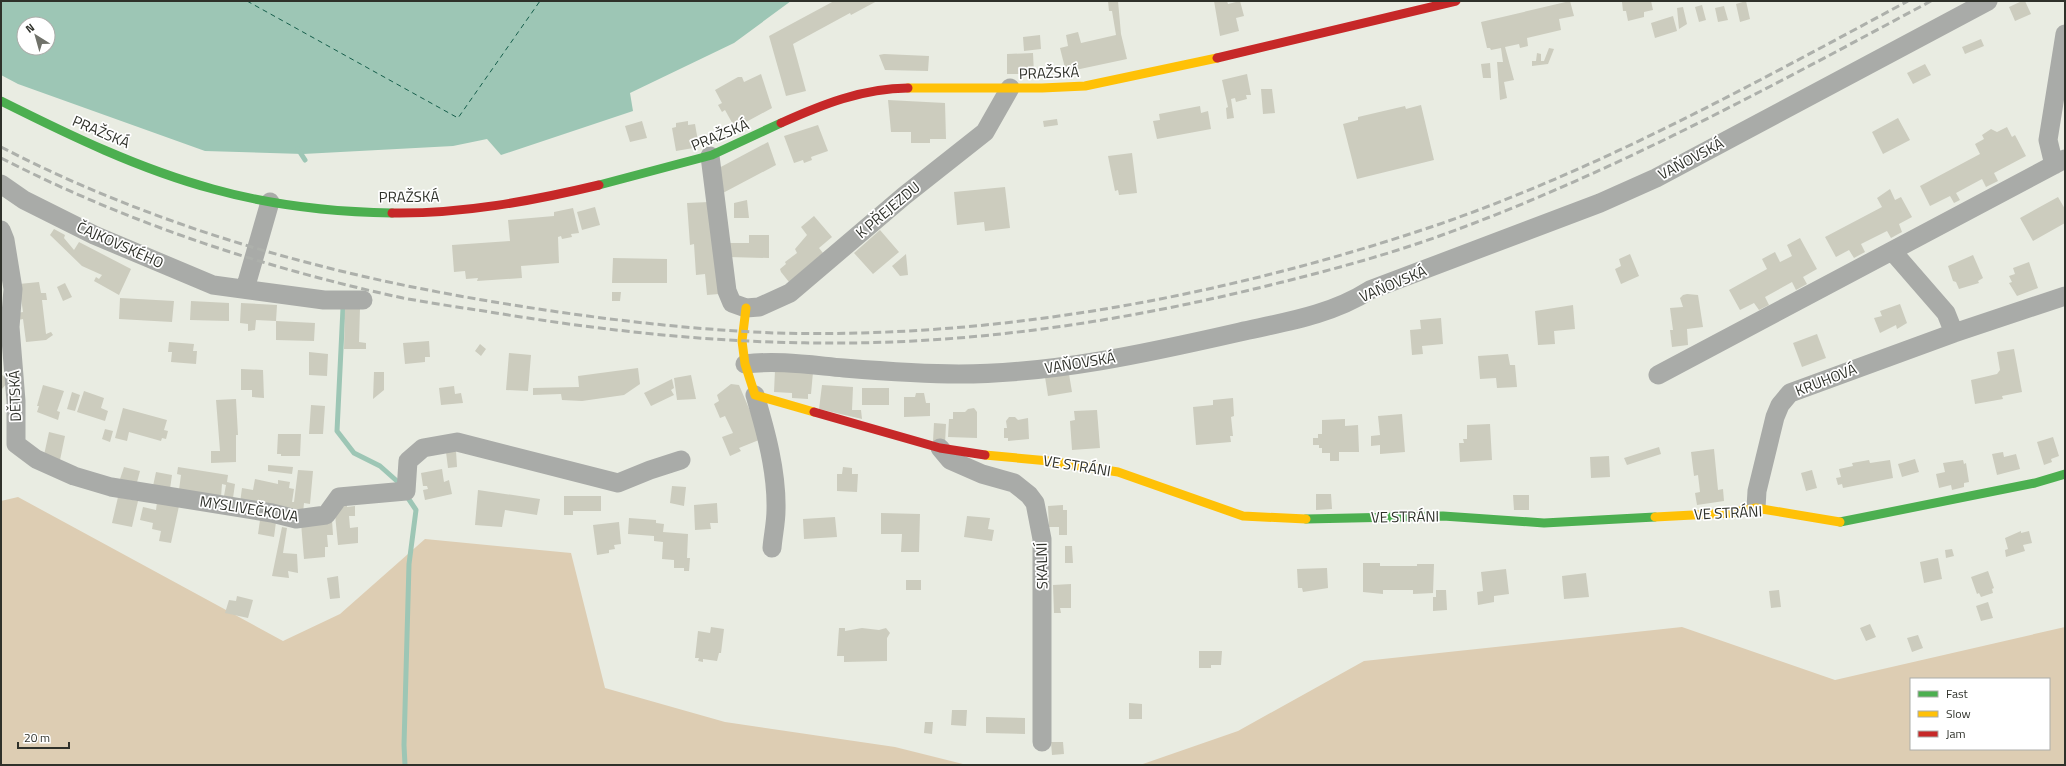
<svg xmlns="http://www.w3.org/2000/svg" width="2066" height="766" font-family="'Titillium Web',sans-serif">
<rect width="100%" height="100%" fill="#e9ece2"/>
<path fill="#ddcdb3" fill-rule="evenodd" d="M18,497l265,144 57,-27 85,-75 146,14 34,135 120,34 170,25 72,18h-966v-264z
M1682,627l153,53 230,-53v138h-925l98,-34 126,-70zM1911,679h138v70h-138z"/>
<path fill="#9dc6b5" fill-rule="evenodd" d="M1,1h790l-57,42 -104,50 3,18 -132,44 -14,-16 -34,7 -150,8 -98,-3 -187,-67 -17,-9zM24,24h24v24h-24z"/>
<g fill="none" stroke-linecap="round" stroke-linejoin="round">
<path stroke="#9dc6b5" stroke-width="5" d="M298,149l7,11
M343,308l-6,123 17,22 26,13 18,16
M405,765l-1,-20 5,-181 7,-54 -8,-12"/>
<path stroke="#165e4b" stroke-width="1" stroke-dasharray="5 4" stroke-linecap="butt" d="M247,1l211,117 82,-117"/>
</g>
<path fill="#ccccbe" d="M834,1h43l-26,14 -1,-2 -57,31 13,47 -20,5 -17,-60z
M1108,1h10l3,33 6,25 -61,13 -6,-24 8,-2 -2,-11 12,-3 3,11 35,-8 -4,-24h-3z
M1214,1h13l1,3 12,-3 4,15 -8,2 3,13 -19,5z
M1570,1l4,15 -15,3 2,11 -34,8 1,8 -8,2 -1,-4 -14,3 9,33 -10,2 3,16 -7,2 -3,-38h6l-2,-14 -10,2 -1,-2h-3l-6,-26z
M1625,1h26l2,9 -9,2v5l-16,4 -2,-10h-3l-1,-9z
M1746,1l4,18 -10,3 -4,-18z
M2022,1h3l6,13 -16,7 -6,-14z
M1702,5l4,15 -7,2 -4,-15z
M1724,6l4,14 -10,2 -3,-14z
M1683,7l4,17 -8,5 -2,-21z
M1673,16l4,15 -22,7 -4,-15z
M1040,35l1,14 -17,2 -1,-14z
M1981,39l3,7 -19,8 -3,-7z
M1549,48l5,1 -6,15 -16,2v-5h4l1,-8 4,1v7h3z
M1033,53l1,21h-27v-20z
M884,54l45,2 -1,15 -43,-1 -6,-15z
M1490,63l1,15h-8l-2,-14z
M1925,64l6,11 -18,9 -6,-11z
M761,74l11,34 -37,20 -10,-18 -3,2 -4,-7 4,-2 -7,-13 23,-13h4l2,5z
M1247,74l4,21h-5l1,4 -11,3 -1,-4 -4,1 3,19 -7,1 -1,-11 2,-1 -6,-27z
M1261,89h11l3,24 -12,1z
M888,100l57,3 1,36h-16v4h-19v-11h-20z
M1421,105l13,55 -77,19 -14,-55 15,-4v-3l47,-11 1,3z
M1200,106l1,7 7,-2 3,18 -54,10 -4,-18 7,-1 -1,-6z
M1898,118l12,22 -27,14 -11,-22z
M1057,119l1,6 -14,2 -1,-6z
M642,121l5,17 -17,4 -5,-16z
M688,121v4l7,-1 4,23 -23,4 -4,-23 4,-1v-4z
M818,125l10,26 -17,6 1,3 -8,3 -1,-3 -9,3 -10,-27z
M2007,127l5,10 3,-2 11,21 -32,17 4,8 -12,6 -4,-8 -26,14 4,7 -6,3 -4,-7 -20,10 -10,-20 60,-32 -5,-10 9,-5 -2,-4 9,-6 6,3z
M768,142l8,23 -55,29 -4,-25z
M1132,153l5,40 -18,2 -1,-5 -3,1 -7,-35z
M1005,187l5,41 -25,3 -1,-9 -27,3 -3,-33z
M1890,189l5,11 6,-3 11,20 -13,7 3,8 -11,6 -4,-7 -26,13 4,8 -11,6 -5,-8 -13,7 -11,-20 57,-30 -5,-9z
M2058,197l7,12v14l-32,18 -13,-23z
M747,200l2,18h-15v-15z
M709,202l10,92 -12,1 -2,-21 -9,1 -2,-31 -4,1 -3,-42z
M595,207l5,18 -18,5 -5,-18z
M573,208l6,25 -8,1 1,3 -10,2 -1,-3 -3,1 1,26 -38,3 1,12 -45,3 1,-3 -12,1 -1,-8 -11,1 -2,-27 58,-4 -2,-21 46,-4v-4z
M814,216l18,21 -13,11 4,5 -34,29 -8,-10 -1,-3 6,-5 -1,-2 12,-9 -2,-4 12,-14 -6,-8z
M54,229l11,6 -1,3 10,12 5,-8 52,27 -12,26 -25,-14 2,-4 3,2 3,-4 -20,-9 -32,-31z
M880,230l19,22 -26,22 -19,-21z
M749,235h20v23l-40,-1v-14h20z
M1800,238l17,31 -14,8 4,7 -11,6 -4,-8 -27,15 4,8 -10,5 -5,-7 -14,7 -11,-20 38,-21 -5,-10 13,-7 5,10 12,-6 -5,-11z
M906,254l2,21 -8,1 -8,-10z
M1630,254l9,22 -18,8 -6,-15 6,-3 -2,-7z
M1973,255l10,23 -5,3 1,2 -20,6 -3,-7 -3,-1 -5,-15z
M613,258l54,1v24h-55z
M2029,262l9,26 -21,8 -8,-13 3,-1 -3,-6 6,-2 -2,-6z
M39,282l2,11h5l1,7h-5l4,34 5,-2 2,3 -7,5 -20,2 -3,-23 -5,1 -1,-7 6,-1 -4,-28z
M65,283l7,14 -9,4 -6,-14z
M612,292h9l-1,9h-8z
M1687,294l11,1 5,32 -16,2 1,16 -16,2 -2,-17h3l-3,-22 13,-1 -3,-9 3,-3z
M120,298l54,3 -2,21 -53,-3z
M191,301l38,2v18l-39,-1z
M241,303l36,2 -1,16 -20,-1 -1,10 -7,1v-7l-8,-1z
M1900,304l7,19 -10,6 -1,-4 -16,8 -6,-15 8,-2 -2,-5z
M1573,305l2,24 -21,2 1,13 -17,1 -3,-34z
M345,307l15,1 -1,34 7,1v6h-22z
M1441,318l2,26 -21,2 1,8 -11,1 -2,-25 11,-1 -1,-9z
M276,321l39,2 -1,18 -38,-1z
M1817,334l9,24 -24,9 -9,-24z
M429,341l1,16h-5v5l-20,2 -2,-21z
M169,342l25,2 -1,7h4l-1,13 -25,-2 1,-10h-4z
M480,344l6,5 -5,7 -6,-5z
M2014,349l8,43 -20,4 1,3 -28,5 -4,-24 26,-6 3,-4 -3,-18z
M309,352l19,2 -1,22 -18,-1z
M509,353l22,2 -3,36 -22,-1z
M1508,354l2,11h5l2,22 -20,1 -1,-10 -16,1 -2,-23z
M638,368l2,16 -16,11 -42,6 -20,-1 -1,-6 -28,1v-7l46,-1 -1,-11z
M241,369l22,1 1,28 -12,-1v-7h-11z
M775,370l38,2 -2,22h-3v5l-16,-1v-5l-18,-1z
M374,372h10v18l-11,9z
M1,374l8,7 -8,9z
M1069,374l3,18 -24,4 -3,-19z
M691,375l5,24 -19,1 -3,-22z
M672,379l2,9 -3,2 3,5 -23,11 -7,-13z
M731,384l8,1 14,33 6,22 -20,8 2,3 -11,5 -8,-19 11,-4 -8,-17 -5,2 -6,-14 5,-3 -2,-6z
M43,385l21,6 -7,20 3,1 -2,8 -21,-8 2,-6h-2z
M822,385l31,2 -1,23h9l1,9 -43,-10z
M454,386l1,8 6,-1 2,10 -22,2 -2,-17z
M862,388h27v17h-27z
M84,391l20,7 -3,10 7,3 -3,10 -28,-9z
M72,392l8,3 -5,16 -8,-2z
M916,393h8l2,10h4v13l-26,1v-20h11z
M1233,398l1,18 -3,1 2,19h-3l1,6 -35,3 -3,-38 20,-2v-5z
M236,399l2,36h-2v27l-25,1v-12h9l-4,-51z
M311,405l14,1 -2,28h-14z
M123,408l44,12 -3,10 4,1 -2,8 -4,-1 -1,3 -32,-9 -2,9 -12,-3z
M974,408l3,4v26l-29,-1 1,-18h4v-7h12l3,-3z
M1097,410l3,38 -28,2 -2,-29 5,-1 -1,-9z
M1402,414l3,38 -25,2v-9l-9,1v-10l9,-1 -2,-19z
M1009,417h6l3,3 10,-2 1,21 -21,2v-3h-4v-10h3l-1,-7z
M1345,419v7l13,-1 1,27h-20v9h-9v-8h-8v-5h-3v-3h-6v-7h5v-4h4v-14z
M934,423l12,1 -1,20 -12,-3z
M1490,424l2,36 -32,2 -1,-19h5l-1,-4h4v-14z
M105,429l8,2 -3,11 -8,-3z
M49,432l16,4 -5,24 -16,-5z
M278,434h23l-1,22h-19v-2h-4z
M2053,437l6,19 -8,3 1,3 -8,3 -7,-23z
M1659,447l2,7 -34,11 -3,-7z
M1714,449l4,41 5,-1 1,12 -27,4 -2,-12 5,-1 -2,-17 -4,1 -3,-24z
M456,451l1,16 -9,1 -2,-16z
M2003,452l1,5 12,-3 4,15 -23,6 -5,-21z
M1609,456l1,21 -19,1 -1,-21z
M1915,459l4,13 -17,5 -4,-13z
M1869,460l1,3 20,-3 3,18 -50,10 -1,-4 -4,1 -2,-7 5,-1 -2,-8 14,-3 -1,-3z
M1963,460l1,4 2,-1 3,19 -5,1v4l-12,3 -1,-5 -12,3 -3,-14 9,-2 -2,-9z
M268,465l25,2 -1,7 -24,-3z
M124,467l16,4 -4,15 -17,-4z
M178,467l50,8 -1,7 8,2 -2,14 -9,-2 2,-11 -4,-1 -1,13 -42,-7 2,-15 -4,-1z
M843,467l9,1v6h6l-1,18 -20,-1v-17h5z
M442,469l2,13 5,-2 3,14 -27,6 -2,-10 5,-1 -1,-3h-4l-2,-13z
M298,470l15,1 -3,33 -6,-1 -1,10 -63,-10 2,-15 11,2 2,-11 23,5v-4l12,2 -1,6 5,1 -2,13h2z
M1812,470l5,18 -11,3 -5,-18z
M156,472l16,3 -2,14 -17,-3z
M672,486l14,1 -2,19 -14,-3z
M478,490l62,9 -3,16 -32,-5 -3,17 -27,-2z
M1316,494h15l1,15 -16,1z
M1513,495h16v15h-15z
M564,496h37v15h-28v4h-9z
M118,497l20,4 -6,26 -20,-4z
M157,502l22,4 -8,37 -12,-2 2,-10 -9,-2 1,-6 -13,-3 3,-13 13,3z
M347,503v4l8,-1v10h-6l1,12 8,-1v16l-20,2 -4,-41z
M717,503l1,20h-8l1,6 -16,1 -1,-25z
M1063,505v5h4v25h-8v-8h-10l-1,-21z
M881,513l39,1 -1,38h-18l1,-18h-21z
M967,516l23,2 -2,11 6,1 -2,11 -28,-4z
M835,517l2,20 -33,2 -1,-20z
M629,518l27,2v3l8,1 -1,8 25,2 -1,24h3l-1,13h-5v-3h-10v-8l-12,-1 1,-17 -9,-1v-5l-26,-2z
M260,520l16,2 -2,15 -16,-3z
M332,520l1,15h-6l1,12h-3v10l-21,2 -3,-36z
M619,522l2,22 -7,1 1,4 -6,1v3l-12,2 -4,-30z
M282,527l5,1 -4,25 14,1 1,19 -10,-2 1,7 -17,-2z
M2021,531v2l8,-2 3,12 -9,2 2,6 -19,6 -1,-7 3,-1 -3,-11z
M1065,546h7l1,17h-8z
M1952,549l2,7 -8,2 -1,-8z
M1938,558l4,21 -18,4 -4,-21z
M1363,563h17v3h37v-2h17l-1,29 -20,1v-4h-30v4l-20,-2z
M1327,568l1,20 -25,4 -1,-4h-4l-1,-19z
M1506,569l3,25 -15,2v6l-16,3 -1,-13 6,-1 -2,-19z
M1988,571l6,17 -2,1 1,4 -12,4 -2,-4 -2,1 -6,-17z
M1586,573l3,24 -25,2 -2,-23z
M338,576l2,22 -10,1 -3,-21z
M906,580h15v10h-15z
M1071,584v24h-11l1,5h-7l-1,-28z
M1436,590h10l1,20 -14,1v-14h3z
M1779,590l2,17 -10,1 -2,-17z
M237,596l16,4 -5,18 -23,-5 4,-13 7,1z
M1988,602l5,16 -12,3 -5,-15z
M1870,624l6,13 -10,4 -6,-13z
M711,627l13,2 -3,24h-2l-2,8 -14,-2v3l-5,-1 1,-3h-4l3,-27 12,2z
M839,628h6v3l17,-3 17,2 7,-2 4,5 -3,5v23l-43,1v-6h-7z
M1918,635l5,13 -11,4 -5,-14z
M1199,651h23l-1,14h-10v3h-12z
M1129,703l13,1v15h-13z
M952,710h15l-1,16 -15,-1z
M986,717l39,1v16l-39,-1z
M925,722h8l-1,12 -8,-1z
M1051,742h12l1,12 -12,1z"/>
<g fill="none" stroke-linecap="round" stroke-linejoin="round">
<path stroke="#a9aba8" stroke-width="19" d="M710,156l17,135 5,12 14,5 13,-1 31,-14 114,-97 81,-64 25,-44
M2054,165l-6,-25 17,-106
M1,184l23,16 70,35 119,50 111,15h39
M1,230l4,10 8,49 -3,38 6,74v43l20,15 38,17 37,11 161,26 24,6 30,-4 13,-18 67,-6 2,-30 15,-13 34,-6 161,41 32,-13 31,-10
M1893,252l53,61 8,20 111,-37
M245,289l25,-87
M745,364c33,-4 65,1 99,4 38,3 76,6 115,6 94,0 189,-21 281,-42 45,-10 91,-17 130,-42l230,-87 56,-25 332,-177
M1658,375l407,-216
M755,395c11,37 22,77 21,115 0,13 -3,25 -4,38
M940,448l10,12 32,14 32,9 15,12 6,8 7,36v203
M1756,508l1,-17 18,-74 5,-12 10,-12 164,-60"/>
<path stroke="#4caf50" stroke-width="9" d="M1,101c68,34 138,68 212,88 57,16 120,23 179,24
M599,185l113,-30 69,-32
M1306,519l137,-3 101,7 111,-6
M1840,522l195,-39 30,-9"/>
<path stroke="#ffc107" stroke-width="9" d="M908,88h134l43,-2 132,-28
M746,308l-4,33 3,23 10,31 59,17
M985,455l64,6 69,11 125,44 63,3
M1655,517l76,-4 25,-5 84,14"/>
<path stroke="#c62828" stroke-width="9" d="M1217,58l239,-57
M781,123c40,-18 82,-35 127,-35
M392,213c70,1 140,-12 207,-28
M814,412l126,36 45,7"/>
<path stroke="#adb0ab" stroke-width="3" stroke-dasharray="8 4" stroke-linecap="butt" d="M1,147c149,77 312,124 476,152 99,17 199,30 299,34 223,6 451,-37 661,-108 165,-57 318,-142 471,-224
M1,158c127,65 263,110 402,140 27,5 54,9 81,13 113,19 228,32 343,32 142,1 285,-20 423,-53 66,-16 132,-33 195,-56 170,-62 327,-148 486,-233"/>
</g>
<g text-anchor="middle" stroke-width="3.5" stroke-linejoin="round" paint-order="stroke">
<g font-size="15" fill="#2f312a" stroke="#fff">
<text transform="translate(1049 73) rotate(-2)" y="5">PRAŽSKÁ</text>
<text transform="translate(101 132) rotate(23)" y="5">PRAŽSKÁ</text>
<text transform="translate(720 135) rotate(-22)" y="5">PRAŽSKÁ</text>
<text transform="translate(1691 159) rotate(-28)" y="5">VAŇOVSKÁ</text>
<text transform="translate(409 197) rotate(-1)" y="5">PRAŽSKÁ</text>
<text transform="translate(888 210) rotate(-40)" y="5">K PŘEJEZDU</text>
<text transform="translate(120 245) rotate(24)" y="5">ČAJKOVSKÉHO</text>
<text transform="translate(1393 284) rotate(-23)" y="5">VAŇOVSKÁ</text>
<text transform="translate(1080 363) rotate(-9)" y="5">VAŇOVSKÁ</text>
<text transform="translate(1826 380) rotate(-21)" y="5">KRUHOVÁ</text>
<text transform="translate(15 396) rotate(-92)" y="5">DĚTSKÁ</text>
<text transform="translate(1077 466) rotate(9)" y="5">VE STRÁNI</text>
<text transform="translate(249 509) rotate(9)" y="5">MYSLIVEČKOVA</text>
<text transform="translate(1728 513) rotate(-3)" y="5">VE STRÁNI</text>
<text transform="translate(1405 517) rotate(-1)" y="5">VE STRÁNI</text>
<text transform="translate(1042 566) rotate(-91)" y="5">SKALNÍ</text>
</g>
</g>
<rect width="2066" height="766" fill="none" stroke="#2f312a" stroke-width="4"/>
<rect x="1910" y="678" width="140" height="72" fill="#ffffff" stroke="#acadaa"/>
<rect x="1918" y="691" width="20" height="6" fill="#4caf50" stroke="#acadaa"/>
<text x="1946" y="698" font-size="12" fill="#2f312a">Fast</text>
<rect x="1918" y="711" width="20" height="6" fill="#ffc107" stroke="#acadaa"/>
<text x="1946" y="718" font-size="12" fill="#2f312a">Slow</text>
<rect x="1918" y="731" width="20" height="6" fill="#c62828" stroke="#acadaa"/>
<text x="1946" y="738" font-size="12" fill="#2f312a">Jam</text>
<g transform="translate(36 36) rotate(323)"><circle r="19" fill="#ffffff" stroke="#acadaa"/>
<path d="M0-3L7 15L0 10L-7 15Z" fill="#70726a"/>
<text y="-6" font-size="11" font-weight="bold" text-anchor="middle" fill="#2f312a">N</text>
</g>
<path d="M18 742v6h51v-6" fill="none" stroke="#2f312a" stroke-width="2"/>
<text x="24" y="742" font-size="12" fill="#2f312a" stroke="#ffffff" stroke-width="3" paint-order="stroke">20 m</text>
</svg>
